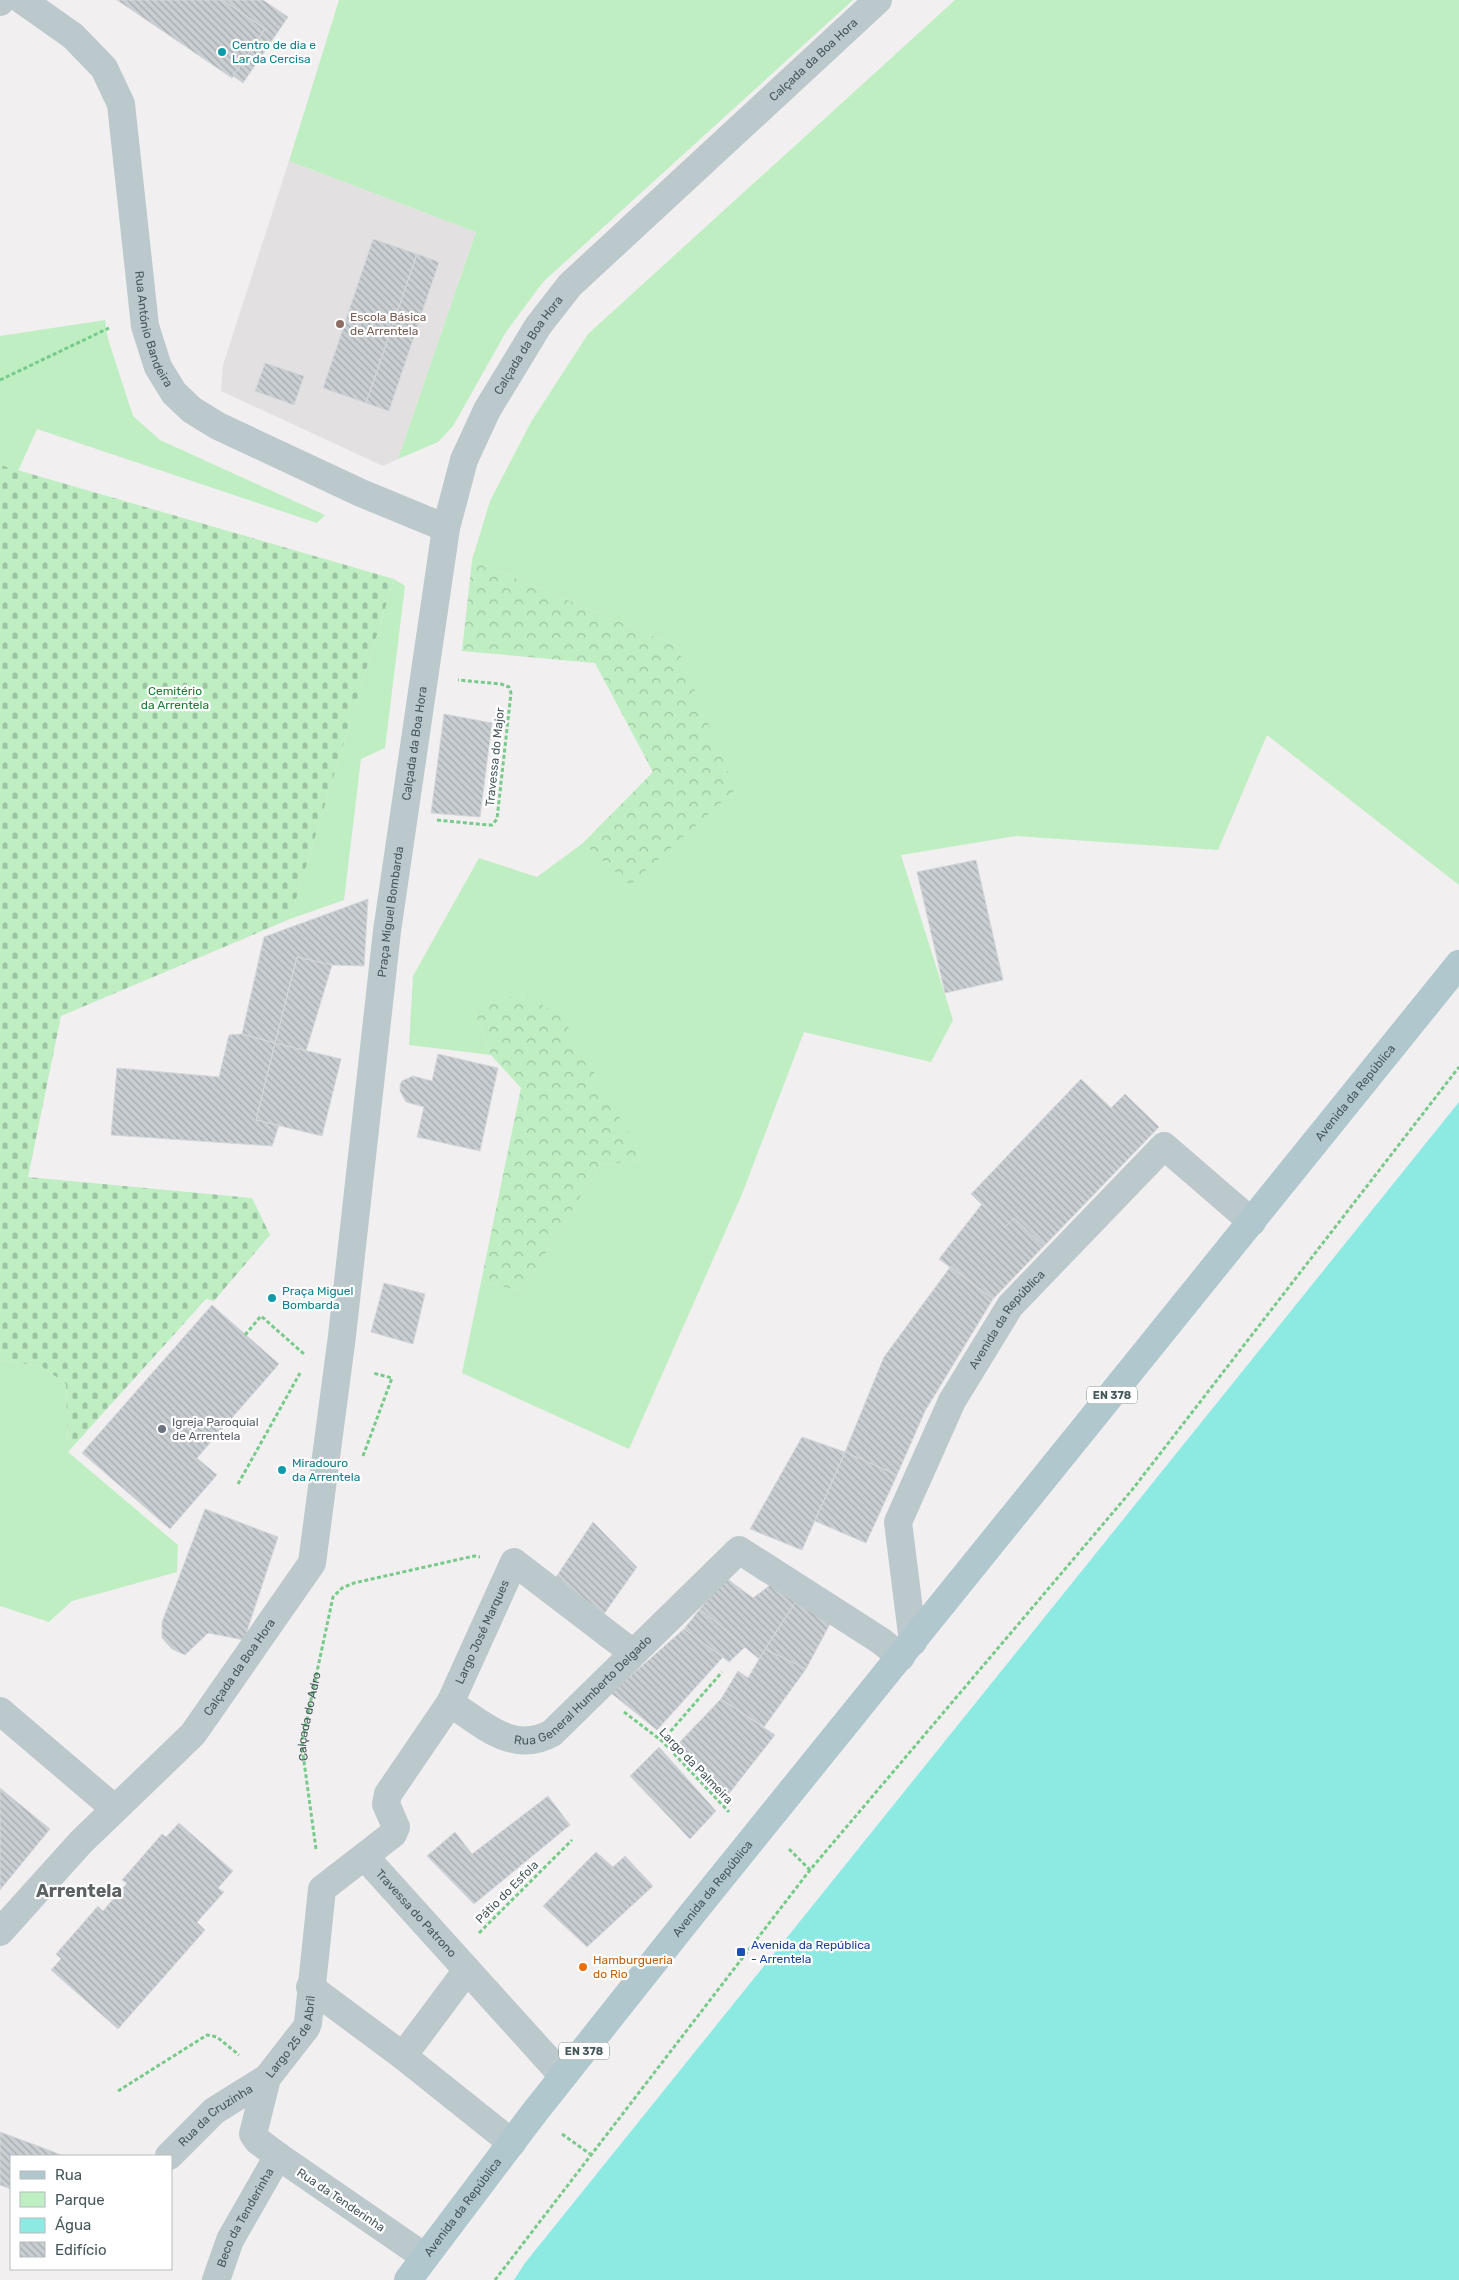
<svg xmlns="http://www.w3.org/2000/svg" width="1459" height="2280" font-family="Rubik,sans-serif">
<defs>
<pattern id="forest-crowns" width="20" height="18" patternUnits="userSpaceOnUse" patternTransform="scale(1.25)"><rect width="20" height="18" fill="#bfeec3"/><path d="M2 6a3 3 0 1 1 6 0M12 15a3 3 0 1 1 6 0" fill="none" stroke="#9dc4a2"/></pattern>
<pattern id="cemetery-stones" width="16" height="16" patternUnits="userSpaceOnUse" patternTransform="scale(1.25)"><rect width="16" height="16" fill="#bfeec3"/><path d="M2 7V4a2 2 0 0 1 4 0v3zM10 15v-3a2 2 0 0 1 4 0v3z" fill="#9dc4a2"/></pattern>
<pattern id="building-back-hatch" width="6" height="6" patternUnits="userSpaceOnUse" patternTransform="scale(1.25)"><rect width="6" height="6" fill="#c9ced2"/><path d="M-1 5l2 2M0 0l6 6M5-1l2 2" fill="none" stroke="#a5aaae"/></pattern>
</defs>
<rect width="100%" height="100%" fill="#f2eff0"/>
<path fill="#e3e0e1" d="M289,161l187,71 -78,227 -15,7 -162,-75 2,-26z"/>
<path fill="#bfeec3" d="M339,0h514l-310,282 -37,50 -53,94 -15,16 -40,17 78,-227 -187,-71z
M955,0h504v885l-192,-150 -49,115 -202,-14 -115,19 52,165 -22,42 -127,-30 -62,162 -113,255 -167,-76 19,-91 41,9 79,-127 42,-3 -81,-144 -92,-17 21,55 -82,-10 4,-69 66,-118 58,19 46,-34 47,41 104,-94 -57,-144 -205,-86 18,-59 41,-79 57,-88z
M105,320l3,19 25,77 27,24 165,75 -8,8 -280,-94 -19,42 -18,-6v-129z
M394,579l11,7 -20,162 -24,11 -17,141 -54,19z
M0,1360l41,6 25,18 2,68 110,93 -1,27 -105,29 -23,21 -49,-16z"/>
<path fill="url(#forest-crowns)" d="M472,560l205,86 58,144 -105,95 -47,-42 70,-71 -58,-109 -133,-12z
M525,996l37,20 82,145 -43,3 -79,127 -41,-9 40,-194 -30,-33 -21,-55z"/>
<path fill="url(#cemetery-stones)" d="M0,465l394,114 -104,340 -229,97 -33,161 224,21 18,37 -56,66 -8,-2 -138,153 -2,-68 -25,-18 -41,-6z"/>
<path fill="#8deae2" d="M1459,1102v1178h-945l11,-17z"/>
<path fill="url(#building-back-hatch)" stroke="#d3d7da" d="M117,0h106l42,29 -33,49z
M223,0h40l25,17 -45,66 -10,-7 32,-47z
M373,239l44,15 -51,149 -43,-15z
M417,254l22,8 -50,149 -23,-8z
M265,363l39,13 -10,29 -39,-14z
M444,714l48,9 -12,94 -49,-4z
M976,860l27,120 -58,13 -28,-121z
M368,899l-4,67 -32,-1 -35,-8 -22,86 -33,-9 22,-97z
M297,957l35,8 -26,86 -31,-8z
M242,1034l33,9 -19,77 23,5 -7,21 -161,-11 6,-67 102,9 10,-42z
M275,1043l66,16 -19,77 -66,-16z
M438,1054l60,14 -18,83 -63,-14 7,-30 -18,-5 -6,-11v-6l2,-4 11,-5 19,5z
M1081,1079l30,29 14,-14 34,33 -115,119 -30,-28 -9,9 -34,-33z
M982,1204l23,23 9,-9 30,28 -51,53 -54,-40z
M951,1266l42,33 -68,112 -28,64 -52,-23 39,-95z
M384,1283l41,11 -12,50 -42,-12z
M212,1305l67,59 -82,94 20,17 -47,54 -88,-76z
M802,1437l43,15 -43,98 -52,-21z
M845,1452l52,23 -31,68 -51,-22z
M205,1509l73,28 -34,103 -36,-7 -23,22 -13,-6 -10,-11v-16z
M593,1522l44,45 -33,47 -48,-37z
M726,1578l27,20 20,-15 25,15 -39,61 -59,-50z
M798,1598l33,24 -25,47 -41,-20z
M700,1609l45,38 -16,15 -45,-33z
M684,1629l39,28 -66,73 -46,-37z
M765,1649l41,20 -42,58 -43,-28 17,-28 10,7z
M721,1699l54,36 -51,65 -48,-54z
M659,1747l57,64 -26,28 -60,-63z
M0,1788l50,41 -50,61z
M548,1796l22,29 -96,79 -47,-48 28,-24 17,22z
M179,1823l54,48 -15,17 6,4 -27,30 8,8 -87,99 -67,-59 10,-11 -5,-5 42,-48 5,5 24,-28 -5,-3 40,-46 4,3z
M596,1852l17,15 12,-11 28,30 -66,61 -44,-41z
M0,2132l38,14 26,10h-53v33l-11,-4z"/>
<g fill="none" stroke-linecap="round" stroke-linejoin="round">
<g stroke="#77cb8a" stroke-width="3" stroke-dasharray="4 2.5" stroke-linecap="butt">
<path d="M0,380l109,-52"/>
<path d="M437,820l51,5h4l5,-6 14,-126 -2,-6 -8,-3 -43,-4"/>
<path d="M245,1335l16,-19 43,38"/>
<path d="M363,1456l29,-78 -19,-5"/>
<path d="M238,1484l62,-111"/>
<path d="M624,1712l38,29 67,71"/>
<path d="M662,1741l60,-69"/>
<path id="s1" d="M316,1849l-14,-102 1,-10 30,-140 9,-9 12,-5 120,-27 6,1"/>
<path d="M789,1849l21,21"/>
<path d="M479,1933l93,-93"/>
<path d="M118,2091l89,-56 10,2 22,18"/>
<path d="M562,2134l28,20"/>
<path d="M495,2280l315,-410 322,-380 327,-423"/>
</g>
<g stroke="#bbc8cc" stroke-width="28">
<path id="s2" d="M22,0l51,36 31,32 17,36 24,222 13,41 16,26 18,17 26,16 143,67 85,35"/>
<path d="M0,2v-2"/>
<path id="s3" d="M913,1642l-15,-120 54,-121 58,-95 154,-160 88,76"/>
<path id="s4" d="M450,1703c33,21 63,52 102,30l187,-183 142,91 20,16"/>
<path d="M0,1711l115,98"/>
<path id="s5" d="M365,1857l198,219"/>
<path id="s6" d="M0,1932l81,-90 112,-108 119,-171 30,-227 45,-405 59,-403 18,-68 23,-50 51,-84 32,-41 308,-285"/>
<path d="M467,1970l-64,86 109,87"/>
<path d="M310,1987l93,69"/>
<path id="s7" d="M169,2156l45,-45 53,-33"/>
<path id="s8" d="M425,2257l-147,-101 -20,-15 -5,-7 14,-56 39,-50 2,-5 14,-134 71,-55 3,-7 -10,-23 2,-10 62,-91 64,-141 119,91"/>
<path id="s9" d="M216,2280l14,-40 48,-84"/>
</g>
<path stroke="#afc7cd" stroke-width="28" id="s10" d="M408,2280l126,-167 158,-199 767,-950"/>
</g>
<g fill="#0f9aa8" stroke="#fff" stroke-width="2">
<circle cx="222" cy="52" r="5"/>
<circle cx="272" cy="1298" r="5"/>
<circle cx="282" cy="1470" r="5"/>
</g>
<circle fill="#8d6e63" stroke="#fff" stroke-width="2" cx="340" cy="324" r="5"/>
<circle fill="#6b7280" stroke="#fff" stroke-width="2" cx="162" cy="1429" r="5"/>
<rect fill="#1a4fb4" stroke="#fff" stroke-width="2" x="736" y="1947" width="10" height="10" rx="2.5"/>
<circle fill="#e8710a" stroke="#fff" stroke-width="2" cx="583" cy="1967" r="5"/>
<g text-anchor="middle" stroke-width="4.5" stroke-linejoin="round" paint-order="stroke">
<g fill="#fff" stroke="#7e8a8d" stroke-width="1">
<rect x="1087" y="1386.5" width="50" height="17" rx="4"/>
<rect x="559" y="2042.5" width="50" height="17" rx="4"/>
</g>
<g font-size="11" font-weight="bold" fill="#47585c">
<text x="1112" y="1399">EN 378</text>
<text x="584" y="2055">EN 378</text>
</g>
<g font-size="12" fill="#0d838f" stroke="#fff" text-anchor="start">
<text x="232" y="49">Centro de dia e<tspan x="232" dy="14">Lar da Cercisa</tspan></text>
<text x="282" y="1295">Praça Miguel<tspan x="282" dy="14">Bombarda</tspan></text>
<text x="292" y="1467">Miradouro<tspan x="292" dy="14">da Arrentela</tspan></text>
</g>
<g font-size="12" fill="#47585c" stroke="#fff">
<text dy="4" stroke="none"><textPath href="#s6" startOffset="2136">Calçada da Boa Hora</textPath></text>
<text dy="4" stroke="none"><textPath href="#s2" startOffset="375">Rua António Bandeira</textPath></text>
<text dy="4" stroke="none"><textPath href="#s6" startOffset="1731">Calçada da Boa Hora</textPath></text>
<text dy="4" stroke="none"><textPath href="#s6" startOffset="1311">Calçada da Boa Hora</textPath></text>
<text transform="translate(495 757) rotate(-84)" y="4">Travessa do Major</text>
<text dy="4" stroke="none"><textPath href="#s6" startOffset="1141">Praça Miguel Bombarda</textPath></text>
<text dy="4" stroke="none"><textPath href="#s10" startOffset="1519">Avenida da República</textPath></text>
<text dy="4" stroke="none"><textPath href="#s3" startOffset="352">Avenida da República</textPath></text>
<text dy="4" stroke="none"><textPath href="#s8" startOffset="794">Largo José Marques</textPath></text>
<text dy="4" stroke="none"><textPath href="#s6" startOffset="358">Calçada da Boa Hora</textPath></text>
<text dy="4" stroke="none"><textPath href="#s4" startOffset="162">Rua General Humberto Delgado</textPath></text>
<text dy="4" stroke="none"><textPath href="#s1" startOffset="134">Calçada do Adro</textPath></text>
<text transform="translate(696 1766) rotate(46)" y="4">Largo da Palmeira</text>
<text dy="4" stroke="none"><textPath href="#s10" startOffset="496">Avenida da República</textPath></text>
<text transform="translate(507 1892) rotate(-45)" y="4">Pátio do Esfola</text>
<text dy="4" stroke="none"><textPath href="#s5" startOffset="76">Travessa do Patrono</textPath></text>
<text dy="4" stroke="none"><textPath href="#s8" startOffset="319">Largo 25 de Abril</textPath></text>
<text dy="4" stroke="none"><textPath href="#s7" startOffset="62">Rua da Cruzinha</textPath></text>
<text transform="translate(341 2200) rotate(34)" y="4">Rua da Tenderinha</text>
<text dy="4" stroke="none"><textPath href="#s10" startOffset="91">Avenida da República</textPath></text>
<text dy="4" stroke="none"><textPath href="#s9" startOffset="69">Beco da Tenderinha</textPath></text>
</g>
<g font-size="12" fill="#785e54" stroke="#fff" text-anchor="start">
<text x="350" y="321">Escola Básica<tspan x="350" dy="14">de Arrentela</tspan></text>
</g>
<g font-size="12" fill="#197c2e" stroke="#fff">
<text x="175" y="695">Cemitério<tspan x="175" dy="14">da Arrentela</tspan></text>
</g>
<g font-size="12" fill="#5b616d" stroke="#fff" text-anchor="start">
<text x="172" y="1426">Igreja Paroquial<tspan x="172" dy="14">de Arrentela</tspan></text>
</g>
<g font-size="12" fill="#164399" stroke="#fff" text-anchor="start">
<text x="751" y="1949">Avenida da República<tspan x="751" dy="14">- Arrentela</tspan></text>
</g>
<g font-size="12" fill="#c56008" stroke="#fff" text-anchor="start">
<text x="593" y="1964">Hamburgueria<tspan x="593" dy="14">do Rio</tspan></text>
</g>
<g font-size="18" font-weight="bold" fill="#5c6264" stroke="#fff">
<text x="79" y="1897">Arrentela</text>
</g>
</g>
<rect x="10" y="2155" width="162" height="115" fill="#ffffff" stroke="#b5bcbe"/>
<rect x="20" y="2171" width="25" height="8" fill="#afc7cd" stroke="#b5bcbe"/>
<text x="55" y="2180" font-size="15" fill="#47585c">Rua</text>
<rect x="20" y="2192" width="25" height="15" fill="#bfeec3" stroke="#b5bcbe"/>
<text x="55" y="2205" font-size="15" fill="#47585c">Parque</text>
<rect x="20" y="2218" width="25" height="15" fill="#8deae2" stroke="#b5bcbe"/>
<text x="55" y="2230" font-size="15" fill="#47585c">Água</text>
<rect x="20" y="2242" width="25" height="15" fill="url(#building-back-hatch)" stroke="#b5bcbe"/>
<text x="55" y="2255" font-size="15" fill="#47585c">Edifício</text>
</svg>
